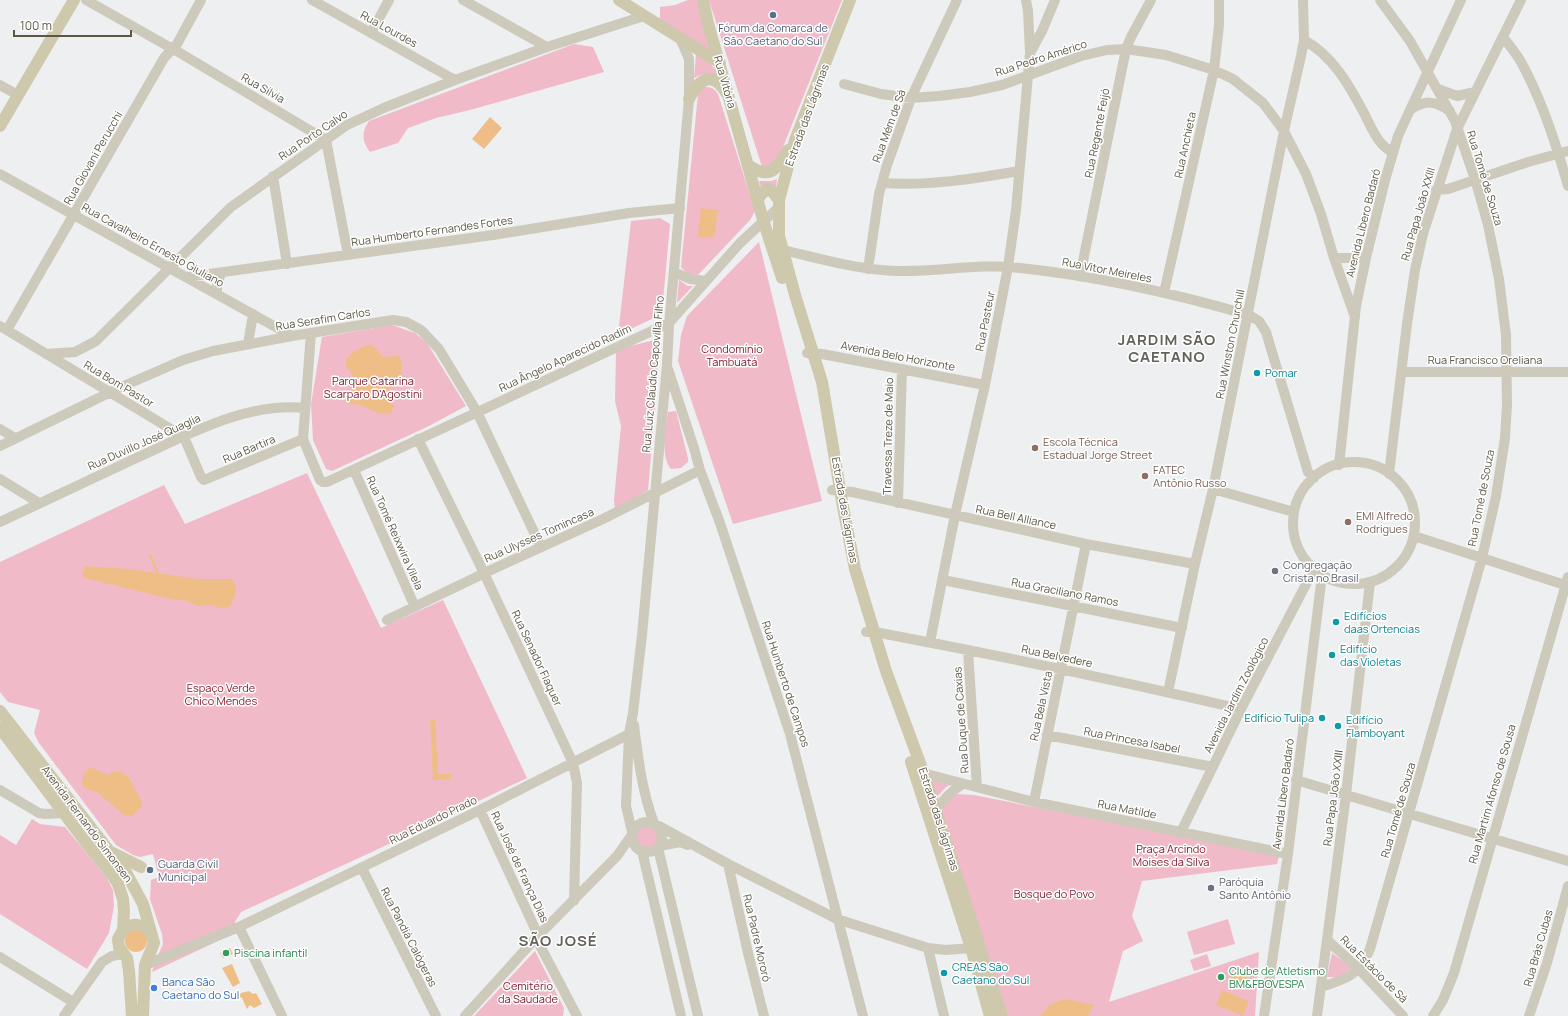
<svg xmlns="http://www.w3.org/2000/svg" width="1568" height="1016" font-family="Manrope,sans-serif">
<rect width="100%" height="100%" fill="#edeff0"/>
<path fill="#f0bac9" d="M688,0h10l14,53 -52,-33v-13l15,-2z
M709,0h133l-67,167 -12,3z
M574,44l19,3 11,25 -134,38 -34,8 -28,10 -10,15 -28,9c-8,-11 -9,-19 -1,-31z
M696,54l15,10 8,12c-10,-3 -16,-3 -25,2z
M704,87c7,0 10,1 14,7l37,117 -5,9 -52,55 -11,-1 -6,-7 17,-173 1,-4z
M777,179l-1,8 -15,1 -2,-7h12z
M660,218l10,6 -8,88 -4,4 -40,19 13,-114z
M759,242l63,259 -89,23 -55,-163 3,-26 6,-19z
M679,280l9,6h5l-16,17z
M392,325l23,8 12,10 39,63 -37,20 -97,45 -6,-2 -13,-29 -2,-36 11,-67z
M658,339l-1,47 -9,104 -33,20 -1,-10 7,-74 -6,-25 1,-49 11,-5z
M676,411l12,47v4l-7,6 -10,1c-11,-12 -5,-42 -3,-57z
M307,473l74,155 62,-28 84,178 -153,73 -133,61 -6,10v11l-83,39 3,-10 8,-18 -1,-10 -12,-35 1,-19 8,-3 -6,-23 -13,3 -7,-2 -17,-10 -77,-102 -5,-10 6,-23 -32,-8 -8,-10v-130l164,-77 21,39z
M930,780l22,4 -6,3 -10,11z
M957,794l17,1 305,61 -2,8 -135,17 -10,35 11,25 -20,10 -14,51 150,-50 -4,64h-247l-68,-205 7,-11z
M32,819l8,5 25,3 42,51 6,12 1,16 -5,27 -22,36 -87,-55v-79l16,10z
M635 836a12 12 0 1 1 24 0a12 12 0 1 1-24 0Z
M1228,919l7,25 -41,11 -7,-23z
M535,951l29,57 -1,8h-89z
M1332,953l20,15 -13,9h-12z
M1207,954l4,12 -17,5 -4,-11z"/>
<path fill="#eebe86" d="M490,117l12,11 -18,21 -12,-10z
M701,208l17,2 -4,28 -16,-1z
M368,345h4l11,12 15,-1 3,3 1,14 -2,12c-6,2 -13,3 -15,9l3,7 6,5 -3,8 -13,-1 -17,-8 -13,-1 -2,-2 4,-2 1,-10 3,-2 2,-7 -6,-10 -4,-4c-2,-13 12,-18 22,-22z
M85,566l44,3 69,10h34c7,9 3,20 -3,28l-9,1 -8,-3 -14,1 -14,-6h-9l-91,-22 -2,-3z
M435,719l3,55h13v5l-18,1 -3,-60z
M90,767l18,8c16,-11 22,4 28,16 2,4 7,10 5,15 -1,4 -6,7 -9,10l-8,-1 -27,-23 -13,-4 -2,-5 2,-10z
M125 941a11 11 0 1 1 22 0a11 11 0 1 1-22 0Z
M230,948l3,6 -10,4 -3,-5z
M232,964l8,19 -7,4 -11,-19z
M1245,968l7,15 -16,7 -6,-15z
M1222,990l27,11 -6,15 -27,-11z
M249,991l4,3 3,-1 6,11 -8,4 -4,-3 -3,4 -5,-11 -3,-2 2,-3z
M1065,999l29,6 -6,11h-48l11,-12z"/>
<g fill="none" stroke-linecap="round" stroke-linejoin="round">
<path stroke="#eebe86" stroke-width="2.5" d="M150,555l8,19"/>
<path stroke="#cdcabb" stroke-width="10" d="M86,0l94,53 146,87 22,115
M312,0l143,80
M463,0l84,47
M371,33l18,-33
M1503,37c6,8 13,16 18,25 21,38 35,81 47,124
M1304,40c29,16 45,45 60,73 5,10 10,22 17,30 3,4 8,7 12,10
M1030,53l12,-22 13,-31
M844,84l37,10 30,4 28,-2 31,-4 32,-7 79,-29 26,-6 19,-1 40,6 48,15 19,9 30,24 21,28 22,43 15,40 13,44 21,59
M0,85l18,10
M1438,89l19,7 18,-4
M1410,110c16,-11 24,-9 40,1
M0,174l292,162
M273,176l14,88
M882,183c46,3 92,-4 137,-12
M1436,190l12,-1 80,-27 40,-11
M783,250c38,9 76,20 116,21 40,1 81,-8 121,-3 76,8 156,26 229,47l10,6 7,11 42,140 6,6
M1334,258h32
M868,269l11,-75 8,-29 24,-67 46,-98
M674,272l16,7 16,2
M1080,276l46,-227 5,-12 20,-37
M187,277l306,-42 136,-22 51,-5
M1164,293l50,-223 5,-45v-25
M217,294v-9l4,-12
M0,326l184,111 17,40 3,3 99,-41
M7,330l157,-272 13,-14 24,-44
M311,333l-8,106 17,41 3,2h4l342,-159 71,-80 38,-35
M248,344l5,-30
M807,353l15,1 163,31
M46,354l29,-2 21,-11 135,-134 116,-82 39,-18 69,-27 92,-33 97,-31
M668,369l26,79 6,22 20,53 70,211 73,282
M1402,372h166
M0,429l15,9
M418,439l66,134 89,190 4,20 -3,118
M0,446l119,-58 64,-28 30,-9 79,-15 101,-16 13,2 15,8 18,19 38,63 64,135
M1293 523a61 61 0 1 1 122 0a61 61 0 1 1-122 0Z
M1339,465l17,-159 10,-48 19,-78 13,-44 63,-136
M354,470l61,137
M1389,474l18,-150 8,-54 8,-36 34,-105 64,-129
M0,479l39,24
M1213,489l81,23
M832,490l20,2 234,52 109,20
M898,503l4,-134
M0,522c44,-21 88,-41 132,-62 54,-24 112,-58 172,-52
M1414,536l154,50
M943,580l239,48
M387,620l104,-50 112,-51 97,-49
M866,632h9c122,23 245,49 366,77
M930,642l25,-127 30,-130 23,-118 8,-57 14,-157 -2,-42 -2,-11
M968,651l9,136
M1168,692l27,-128 18,-75 71,-358 17,-75 3,-16 -1,-40
M634,725c4,32 8,67 20,98
M1047,735l166,32
M919,772l115,30 254,52
M1296,780l272,81
M0,790l39,23 6,1 20,-1
M1034,802l52,-258
M480,810l58,125
M936,811c7,-12 15,-20 27,-27
M632 837a15 15 0 1 1 30 0a15 15 0 1 1-30 0Z
M659,826l69,38 109,55 91,29 18,2 25,-2 6,-2
M632,832l-6,-26 3,-72 4,-21 9,-78 25,-270 2,-39 20,-227v-40l-9,-21
M1181,832l60,-123 73,-140
M660,846l20,-4 8,3
M658,848l40,168
M642,851l39,165
M728,864l20,89 16,63
M362,868l74,148
M239,927l43,89
M536,938l41,78
M1327,940l32,29 44,47
M928,948l16,68
M0,957l73,45
M145,965l94,-38 241,-117 153,-78
M1321,987c26,-8 38,-12 49,-38l112,-391 14,-62 9,-58 2,-33 -1,-70 -7,-56 -11,-54 -13,-46 -20,-58 -45,-80 -30,-41
M64,1016l38,-54 10,-6 11,-2
M465,1016l71,-78 81,-82 14,-20
M1264,1016l24,-162 34,-279
M1317,1016l29,-221 24,-213
M1433,1016l10,-16 11,-27 114,-396
M1529,1016l18,-53 21,-77"/>
<path stroke="#cec8ac" stroke-width="12" d="M619,0l101,63
M703,0l5,23 55,197 19,58
M850,0l-55,140 -16,60v36l16,59 27,87 21,125 12,62 31,102 38,103 78,242
M689,99c10,-21 24,-29 38,-5
M0,126l74,-126
M748,165c23,16 28,4 40,-15
M758,200l3,-6 7,-5 4,2 7,9
M0,711l127,163 16,30 11,39 -9,22 -2,51
M0,728l87,116 26,32 5,8 5,15 1,12 -1,19 -5,9 1,8 8,11 2,13 3,45
M911,762l60,186 19,68
M111,852l30,15
M123,930c9,-8 18,-6 27,1"/>
</g>
<g fill="#5c6f8a" stroke="#fff" stroke-width="1.5">
<circle cx="773" cy="15" r="4"/>
<circle cx="150" cy="870" r="4"/>
</g>
<g fill="#0f9aa8" stroke="#fff" stroke-width="1.5">
<circle cx="1257" cy="373" r="4"/>
<circle cx="1336" cy="622" r="4"/>
<circle cx="1332" cy="655" r="4"/>
<circle cx="1322" cy="718" r="4"/>
<circle cx="1338" cy="726" r="4"/>
<circle cx="944" cy="973" r="4"/>
</g>
<g fill="#8d6e63" stroke="#fff" stroke-width="1.5">
<circle cx="1035" cy="448" r="4"/>
<circle cx="1145" cy="476" r="4"/>
<circle cx="1348" cy="522" r="4"/>
</g>
<g fill="#6b7280" stroke="#fff" stroke-width="1.5">
<circle cx="1275" cy="571" r="4"/>
<circle cx="1211" cy="888" r="4"/>
</g>
<g fill="#2e9e5b" stroke="#fff" stroke-width="1.5">
<circle cx="226" cy="953" r="4"/>
<circle cx="1221" cy="977" r="4"/>
</g>
<circle fill="#3f7fe0" stroke="#fff" stroke-width="1.5" cx="154" cy="988" r="4"/>
<g text-anchor="middle" stroke-width="3" stroke-linejoin="round" paint-order="stroke">
<g font-size="11" fill="#4e5e75" stroke="#fff">
<text x="773" y="32">Fórum da Comarca de<tspan x="773" dy="13">São Caetano do Sul</tspan></text>
<text x="158" y="868" text-anchor="start">Guarda Civil<tspan x="158" dy="13">Municipal</tspan></text>
</g>
<g font-size="11" fill="#5c5745" stroke="#fff">
<text transform="translate(389 29) rotate(29)" y="4">Rua Lourdes</text>
<text transform="translate(1041 58) rotate(-18)" y="4">Rua Pedro Américo</text>
<text transform="translate(725 82) rotate(74)" y="4">Rua Vitória</text>
<text transform="translate(263 88) rotate(30)" y="4">Rua Sílvia</text>
<text transform="translate(807 115) rotate(-70)" y="4">Estrada das Lágrimas</text>
<text transform="translate(889 126) rotate(-70)" y="4">Rua Mém de Sá</text>
<text transform="translate(1097 133) rotate(-79)" y="4">Rua Regente Feijó</text>
<text transform="translate(313 135) rotate(-34)" y="4">Rua Porto Calvo</text>
<text transform="translate(1185 145) rotate(-78)" y="4">Rua Anchieta</text>
<text transform="translate(93 158) rotate(-60)" y="4">Rua Giovani Perucchi</text>
<text transform="translate(1485 178) rotate(73)" y="4">Rua Tomé de Souza</text>
<text transform="translate(1418 214) rotate(-74)" y="4">Rua Papa João XXIII</text>
<text transform="translate(1363 223) rotate(-76)" y="4">Avenida Líbero Badaró</text>
<text transform="translate(432 231) rotate(-8)" y="4">Rua Humberto Fernandes Fortes</text>
<text transform="translate(153 245) rotate(29)" y="4">Rua Cavalheiro Ernesto Giuliano</text>
<text transform="translate(1107 270) rotate(11)" y="4">Rua Vitor Meireles</text>
<text transform="translate(323 319) rotate(-9)" y="4">Rua Serafim Carlos</text>
<text transform="translate(985 321) rotate(-79)" y="4">Rua Pasteur</text>
<text transform="translate(1230 344) rotate(-79)" y="4">Rua Winston Churchill</text>
<text transform="translate(898 356) rotate(11)" y="4">Avenida Belo Horizonte</text>
<text transform="translate(565 358) rotate(-25)" y="4">Rua Ângelo Aparecido Radim</text>
<text x="1485" y="364">Rua Francisco Oreliana</text>
<text transform="translate(653 374) rotate(-85)" y="4">Rua Luiz Claúdio Capovilla Filho</text>
<text transform="translate(119 384) rotate(31)" y="4">Rua Bom Pastor</text>
<text transform="translate(888 436) rotate(-89)" y="4">Travessa Treze de Maio</text>
<text transform="translate(144 442) rotate(-24)" y="4">Rua Duvillo José Quaglia</text>
<text transform="translate(249 449) rotate(-23)" y="4">Rua Bartira</text>
<text transform="translate(1481 498) rotate(-79)" y="4">Rua Tomé de Souza</text>
<text transform="translate(845 510) rotate(80)" y="4">Estrada das Lágrimas</text>
<text transform="translate(1016 517) rotate(12)" y="4">Rua Bell Alliance</text>
<text transform="translate(395 533) rotate(66)" y="4">Rua Tomé Reixwira Vilela</text>
<text transform="translate(539 535) rotate(-24)" y="4">Rua Ulysses Tomincasa</text>
<text transform="translate(1065 592) rotate(11)" y="4">Rua Graciliano Ramos</text>
<text transform="translate(1057 656) rotate(12)" y="4">Rua Belvedere</text>
<text transform="translate(537 658) rotate(65)" y="4">Rua Senador Flaquer</text>
<text transform="translate(786 684) rotate(72)" y="4">Rua Humberto de Campos</text>
<text transform="translate(1236 695) rotate(-63)" y="4">Avenida Jardim Zoológico</text>
<text transform="translate(1041 706) rotate(-78)" y="4">Rua Bela Vista</text>
<text transform="translate(961 720) rotate(-94)" y="4">Rua Duque de Caxias</text>
<text transform="translate(1132 740) rotate(11)" y="4">Rua Princesa Isabel</text>
<text transform="translate(1283 794) rotate(-83)" y="4">Avenida Líbero Badaró</text>
<text transform="translate(1492 794) rotate(-74)" y="4">Rua Martim Afonso de Sousa</text>
<text transform="translate(1333 798) rotate(-83)" y="4">Rua Papa João XXIII</text>
<text transform="translate(1127 809) rotate(11)" y="4">Rua Matilde</text>
<text transform="translate(1398 810) rotate(-74)" y="4">Rua Tomé de Souza</text>
<text transform="translate(939 819) rotate(72)" y="4">Estrada das Lágrimas</text>
<text transform="translate(433 820) rotate(-26)" y="4">Rua Eduardo Prado</text>
<text transform="translate(87 824) rotate(53)" y="4">Avenida Fernando Simonsen</text>
<text transform="translate(520 867) rotate(65)" y="4">Rua José de França Dias</text>
<text transform="translate(409 937) rotate(63)" y="4">Rua Pandiá Calógeras</text>
<text transform="translate(757 938) rotate(77)" y="4">Rua Padre Mororó</text>
<text transform="translate(1538 948) rotate(-74)" y="4">Rua Brás Cubas</text>
<text transform="translate(1374 969) rotate(45)" y="4">Rua Estácio de Sá</text>
</g>
<g font-size="11" fill="#7f1426" stroke="#fff">
<text x="732" y="353">Condomínio<tspan x="732" dy="13">Tambuatá</tspan></text>
<text x="373" y="385">Parque Catarina<tspan x="373" dy="13">Scarparo D'Agostini</tspan></text>
<text x="221" y="692">Espaço Verde<tspan x="221" dy="13">Chico Mendes</tspan></text>
<text x="1171" y="853">Praça Arcindo<tspan x="1171" dy="13">Moises da Silva</tspan></text>
<text x="1054" y="898">Bosque do Povo</text>
<text x="528" y="990">Cemitério<tspan x="528" dy="13">da Saudade</tspan></text>
</g>
<g font-size="11" fill="#0d838f" stroke="#fff" text-anchor="start">
<text x="1265" y="377">Pomar</text>
<text x="1344" y="620">Edifícios<tspan x="1344" dy="13">daas Ortencias</tspan></text>
<text x="1340" y="653">Edifício<tspan x="1340" dy="13">das Violetas</tspan></text>
<text x="1314" y="722" text-anchor="end">Edifício Tulipa</text>
<text x="1346" y="724">Edifício<tspan x="1346" dy="13">Flamboyant</tspan></text>
<text x="952" y="971">CREAS São<tspan x="952" dy="13">Caetano do Sul</tspan></text>
</g>
<g font-size="11" fill="#785e54" stroke="#fff" text-anchor="start">
<text x="1043" y="446">Escola Técnica<tspan x="1043" dy="13">Estadual Jorge Street</tspan></text>
<text x="1153" y="474">FATEC<tspan x="1153" dy="13">Antônio Russo</tspan></text>
<text x="1356" y="520">EMI Alfredo<tspan x="1356" dy="13">Rodrigues</tspan></text>
</g>
<g font-size="11" fill="#5b616d" stroke="#fff" text-anchor="start">
<text x="1283" y="569">Congregação<tspan x="1283" dy="13">Crista no Brasil</tspan></text>
<text x="1219" y="886">Paróquia<tspan x="1219" dy="13">Santo Antônio</tspan></text>
</g>
<g font-size="11" fill="#27864d" stroke="#fff" text-anchor="start">
<text x="234" y="957">Piscina infantil</text>
<text x="1229" y="975">Clube de Atletismo<tspan x="1229" dy="13">BM&amp;FBOVESPA</tspan></text>
</g>
<g font-size="11" fill="#366cbe" stroke="#fff" text-anchor="start">
<text x="162" y="986">Banca São<tspan x="162" dy="13">Caetano do Sul</tspan></text>
</g>
<g font-size="15" font-weight="bold" letter-spacing="1" fill="#63625a" stroke="#fff">
<text x="1167" y="345">JARDIM SÃO<tspan x="1167" dy="17">CAETANO</tspan></text>
<text x="558" y="946">SÃO JOSÉ</text>
</g>
</g>
<path d="M14 30v6h117v-6" fill="none" stroke="#5c5745" stroke-width="2"/>
<text x="20" y="30" font-size="12" fill="#5c5745" stroke="#ffffff" stroke-width="3" paint-order="stroke">100 m</text>
</svg>
